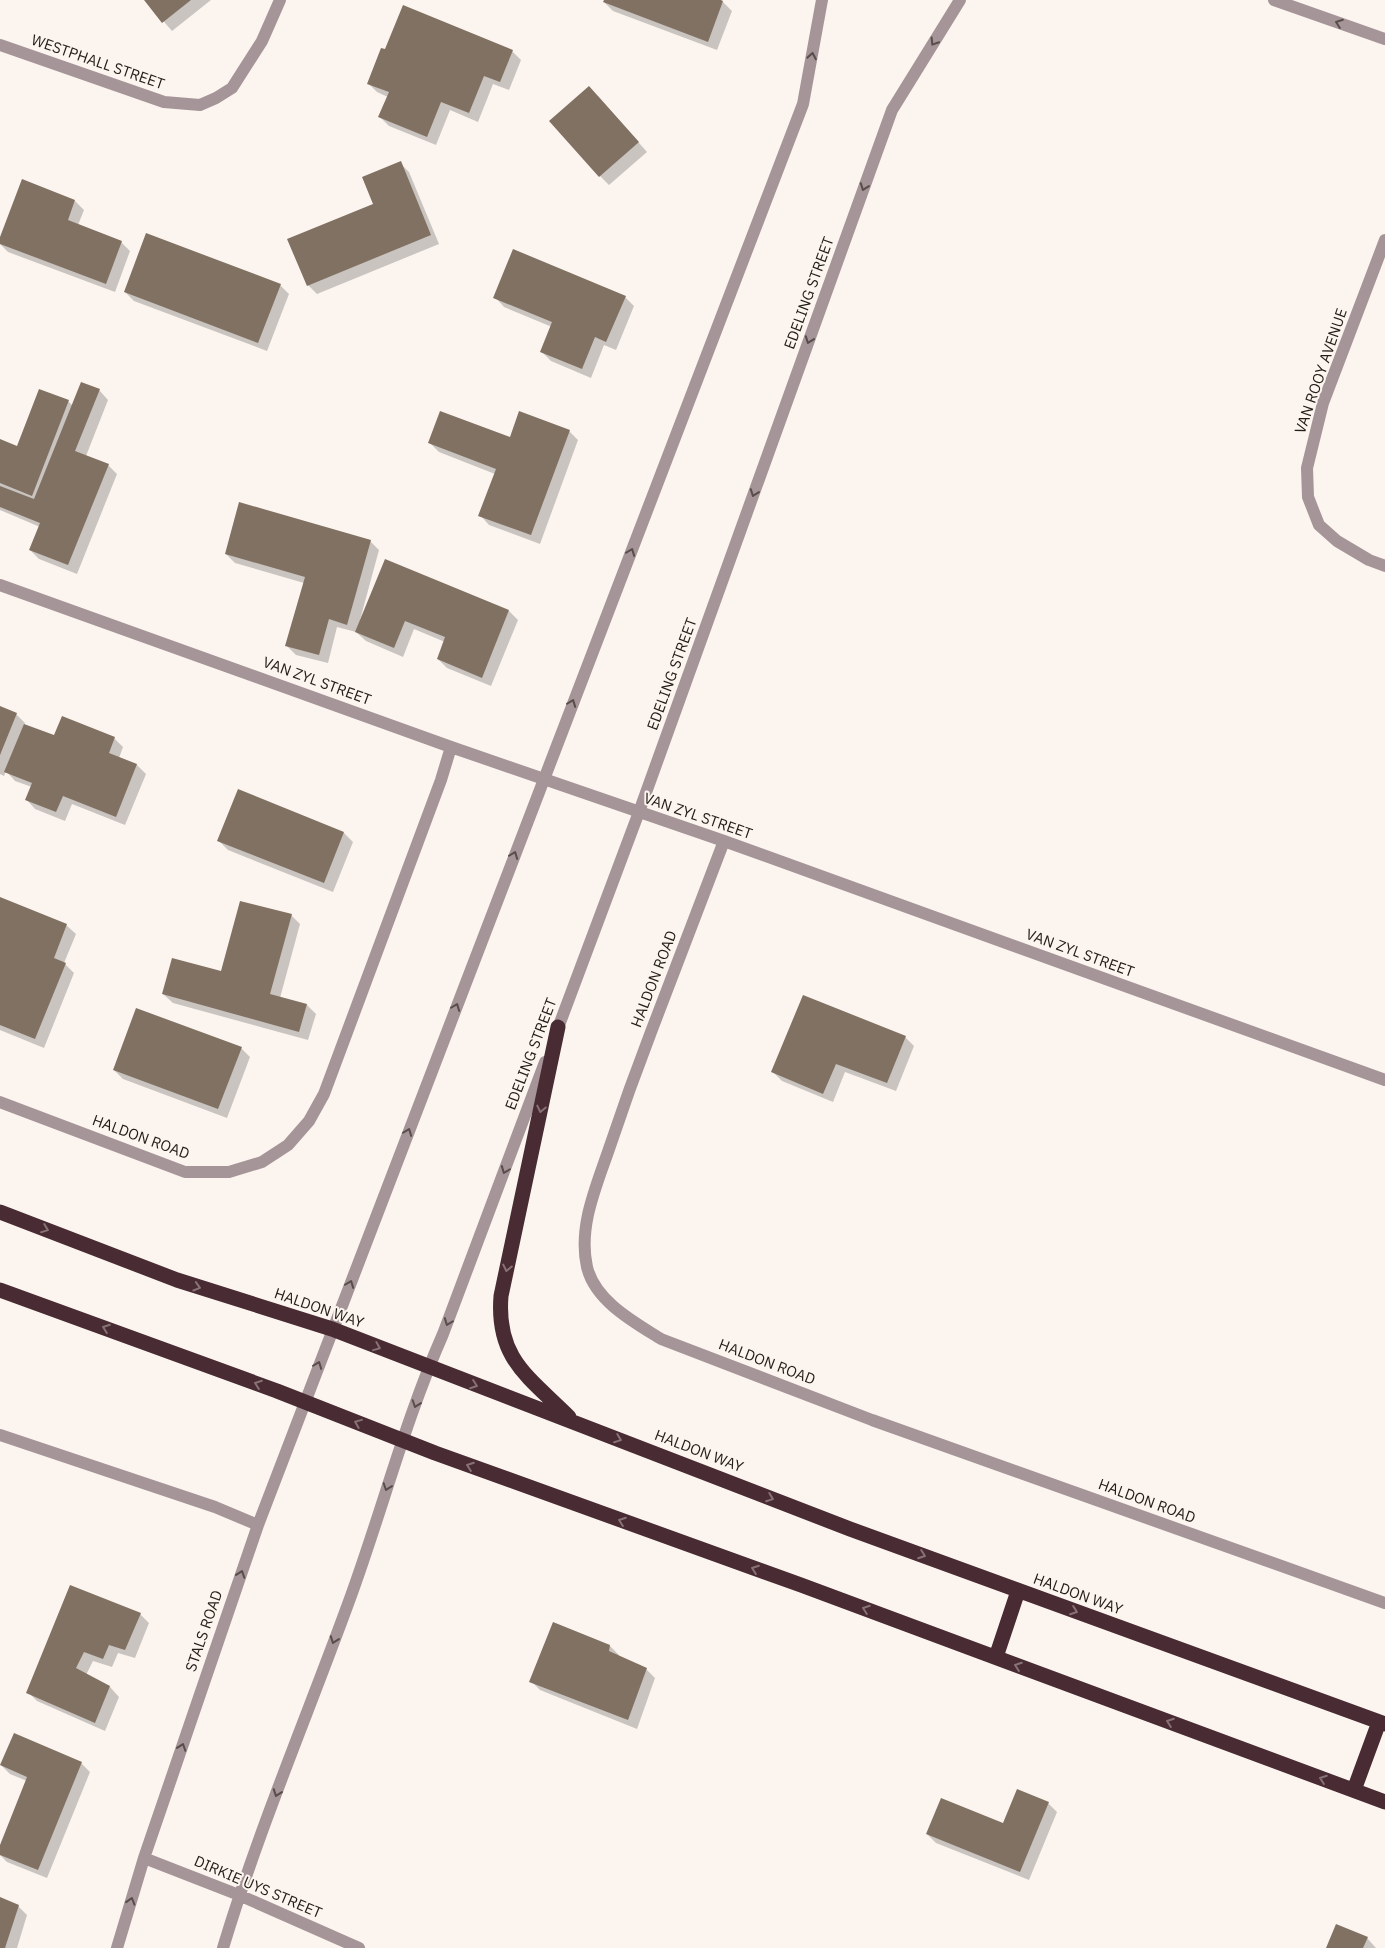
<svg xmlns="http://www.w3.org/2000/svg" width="1385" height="1948" font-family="'IBM Plex Sans',sans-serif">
<rect width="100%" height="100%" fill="#fcf5ef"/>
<path fill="#0003" d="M145,0h66l-39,31z
M605,0h113l5,2 9,9 -15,39 -104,-39 -9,-9z
M512,51l9,9 -12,30 -16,-6 -15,38 -28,-12 -14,35 -47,-19 -9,-9 8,-20 -11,-5 -9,-9z
M598,96l49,56 -38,33 -9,-9z
M400,163l9,9 30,72 -122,50 -9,-9 67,-81z
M75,201l9,9 -6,15 43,17 9,9 -15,41 -107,-40 -8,-8v-3z
M280,285l9,9 -22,57 -133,-50 -9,-9z
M495,297h130l9,9 -18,44 -12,-5 -13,33 -40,-17 -9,-9 10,-25 -48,-20z
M99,390l9,10 -22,56 22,9 9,9 -40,100 -38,-15 -9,-9 10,-23 -40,-17v-70l17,7 51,-46 4,4z
M569,431l9,9 -38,104 -51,-19 -9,-10 15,-41 -56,-22 -9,-9 80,-5z
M370,541l9,9 -19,70 149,-9 9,9 -27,66 -44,-18 -9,-9 7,-17 -31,-13 -11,28 -37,-16 -10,-9 -19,-5 -9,36 -32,-8 -9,-9 17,-63 -69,-20 -9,-9z
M0,707l16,7 9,9 -1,2 31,12 59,1 9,9 -4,11 18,7 9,9 -21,51 -53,-21 -7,17 -30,-12 -9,-10 6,-12 -17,-6 -9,-10 -2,5 -4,-2z
M344,833l9,9 -20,50 -105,-42 -9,-9z
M0,899l66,26 10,9 -12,29 10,10 -30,75 -44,-18z
M291,915l9,9 -20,74 27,7 9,9 -8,26 -135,-37 -10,-9 59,-22z
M905,1037l9,9 -18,45 -51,-19 -12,30 -51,-21 -9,-9z
M241,1048l9,9 -23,61 -104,-39 -9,-9z
M70,1587l70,27 9,9 -14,35 -17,-5 -6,14 -19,-6 -7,14 24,12 9,10 -14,34 -68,-30 -9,-9z
M610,1646l9,9v2l27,12 9,9 -18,51 -97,-39 -9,-9z
M81,1763l9,9 -43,106 -40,-16 -7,-7v-7l27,-67 -17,-7 -9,-9z
M1048,1803l9,9 -28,68 -93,-37 -9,-9 77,-9z
M0,1898l18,8 9,9 -10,33h-17z
M1367,1938l9,10h-49z"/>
<path fill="#817163" d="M144,0h47l-29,23z
M604,0h117l2,1 -15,41 -105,-40z
M403,5l110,45 -13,32 -16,-6 -15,37 -28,-11 -14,35 -49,-20 11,-25 -22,-8 14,-36 4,1z
M589,86l50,56 -40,35 -50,-56z
M401,161l30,74 -124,51 -20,-47 86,-35 -11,-27z
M22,179l53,21 -7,20 54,21 -16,43 -106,-40v-7z
M146,233l135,51 -23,59 -134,-51z
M513,249l113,47 -20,46 -11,-5 -13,32 -42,-17 12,-30 -59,-24z
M81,382l19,7 -25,62 34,13 -41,101 -39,-15 11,-27 -40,-16v-21l34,13z
M39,389l30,11 -37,96 -32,-13v-44l17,7z
M440,411l70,26 9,-26 51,19 -39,105 -53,-19 18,-47 -68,-26z
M239,502l132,38 -24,85 -18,-6 -10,36 -34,-9 20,-69 -80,-23z
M385,559l124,51 -27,68 -45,-19 8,-22 -40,-16 -11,27 -39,-16z
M0,706l17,7 -17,42z
M62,716l53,21 -6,16 28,11 -21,53 -53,-21 -7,16 -31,-12 7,-17 -28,-11 20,-48 30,11z
M238,789l106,43 -20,51 -107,-42z
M0,897l67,27 -13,34 12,5 -31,76 -35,-14z
M240,901l52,13 -22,80 37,10 -8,28 -137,-38 10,-36 49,13z
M803,995l103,41 -19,47 -51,-19 -13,30 -52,-22z
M136,1008l106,39 -24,62 -105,-39z
M70,1585l71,28 -16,37 -16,-5 -6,14 -19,-7 -8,16 34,18 -15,37 -69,-30z
M553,1622l57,23 -1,6 38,17 -19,52 -99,-38z
M14,1733l68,29 -44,108 -38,-15v-10l27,-68 -27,-12z
M1017,1789l32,13 -29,70 -94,-38 15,-36 62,25z
M0,1897l19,8 -14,43h-5z
M1336,1924l32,13 -5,11h-37z"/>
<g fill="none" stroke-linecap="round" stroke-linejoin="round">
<path stroke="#a59498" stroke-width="12" d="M1274,0l111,39
M0,45l164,57 36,3 16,-7 16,-10 30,-47 18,-41
M1385,240l-62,163 -16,65 1,29 11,28 18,16 32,19 16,6
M0,585l451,162 273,94 661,239
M724,841c-24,64 -49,127 -73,191 -15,39 -29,78 -42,117 -13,38 -31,78 -22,118 8,34 47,55 74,72l211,81 513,183
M555,1036l84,-224 253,-702 68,-110
M0,1102l185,70h44l33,-10 26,-17 21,-24 15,-27 117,-314 10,-33
M0,1435l215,72 43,18
M144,1858l95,37 120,53
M117,1948l27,-90 114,-333 545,-1421 19,-104
M223,1948c36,-120 86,-236 129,-355 31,-86 54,-175 91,-259l102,-272"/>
<path stroke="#482b33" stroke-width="15" d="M558,1027l-57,269c-5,63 28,81 68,121
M0,1212l177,68 155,49 518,200 535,195
M0,1290l277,101 158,62 366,132 584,217
M996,1657l22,-66
M1354,1790l25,-68"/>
</g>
<defs><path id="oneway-chevron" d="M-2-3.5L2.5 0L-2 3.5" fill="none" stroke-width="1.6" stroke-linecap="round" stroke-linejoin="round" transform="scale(1.25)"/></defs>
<g stroke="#584d4b">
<use href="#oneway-chevron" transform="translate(1339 23) rotate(-160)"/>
<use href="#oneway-chevron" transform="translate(934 42) rotate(122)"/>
<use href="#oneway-chevron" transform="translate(812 56) rotate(-80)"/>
<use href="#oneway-chevron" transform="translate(864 187) rotate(110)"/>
<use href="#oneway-chevron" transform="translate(809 340) rotate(110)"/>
<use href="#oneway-chevron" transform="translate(754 493) rotate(110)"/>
<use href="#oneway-chevron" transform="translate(631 552) rotate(-69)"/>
<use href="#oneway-chevron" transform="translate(572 703) rotate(-69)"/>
<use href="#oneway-chevron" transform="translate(514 855) rotate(-69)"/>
<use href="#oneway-chevron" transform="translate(456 1007) rotate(-69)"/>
<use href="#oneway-chevron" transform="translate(408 1132) rotate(-69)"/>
<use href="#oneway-chevron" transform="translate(505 1170) rotate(111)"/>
<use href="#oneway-chevron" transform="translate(350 1284) rotate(-69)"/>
<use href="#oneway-chevron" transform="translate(448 1322) rotate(111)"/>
<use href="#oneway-chevron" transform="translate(318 1365) rotate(-69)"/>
<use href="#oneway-chevron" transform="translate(416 1404) rotate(109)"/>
<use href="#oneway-chevron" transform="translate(387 1487) rotate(109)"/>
<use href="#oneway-chevron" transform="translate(241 1574) rotate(-71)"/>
<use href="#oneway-chevron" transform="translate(334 1640) rotate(110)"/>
<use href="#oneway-chevron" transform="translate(182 1747) rotate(-71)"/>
<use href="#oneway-chevron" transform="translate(277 1793) rotate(110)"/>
<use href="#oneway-chevron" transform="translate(131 1901) rotate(-73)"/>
</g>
<g stroke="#877275">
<use href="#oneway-chevron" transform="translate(541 1109) rotate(102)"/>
<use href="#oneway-chevron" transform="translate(45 1229) rotate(21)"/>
<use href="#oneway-chevron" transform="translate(507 1268) rotate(102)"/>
<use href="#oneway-chevron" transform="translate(197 1287) rotate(17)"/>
<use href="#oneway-chevron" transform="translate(106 1328) rotate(-160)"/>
<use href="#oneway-chevron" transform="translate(377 1347) rotate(22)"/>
<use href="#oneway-chevron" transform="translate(258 1384) rotate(-160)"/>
<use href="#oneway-chevron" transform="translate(474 1385) rotate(20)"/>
<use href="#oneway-chevron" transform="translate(358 1423) rotate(-158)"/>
<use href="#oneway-chevron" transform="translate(618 1439) rotate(21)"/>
<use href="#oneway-chevron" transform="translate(470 1466) rotate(-160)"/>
<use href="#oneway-chevron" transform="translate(770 1498) rotate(21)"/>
<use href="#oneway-chevron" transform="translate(622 1521) rotate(-160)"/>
<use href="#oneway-chevron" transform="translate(922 1555) rotate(20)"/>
<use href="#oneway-chevron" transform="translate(755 1569) rotate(-160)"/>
<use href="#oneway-chevron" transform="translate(866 1609) rotate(-160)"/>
<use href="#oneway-chevron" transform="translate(1074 1611) rotate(20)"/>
<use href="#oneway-chevron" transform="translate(1018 1666) rotate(-160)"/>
<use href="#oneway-chevron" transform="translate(1170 1722) rotate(-160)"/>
<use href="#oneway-chevron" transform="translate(1323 1779) rotate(-160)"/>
</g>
<g text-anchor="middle" stroke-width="4" stroke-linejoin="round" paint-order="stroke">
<g font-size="15" fill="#241d17" stroke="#fcf5ef">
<text transform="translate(98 62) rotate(19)" y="5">WESTPHALL STREET</text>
<text transform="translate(809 293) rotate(-70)" y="5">EDELING STREET</text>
<text transform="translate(1321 371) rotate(-71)" y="5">VAN ROOY AVENUE</text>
<text transform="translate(672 674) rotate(-70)" y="5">EDELING STREET</text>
<text transform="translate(317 681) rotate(20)" y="5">VAN ZYL STREET</text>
<text transform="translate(698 816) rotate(19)" y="5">VAN ZYL STREET</text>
<text transform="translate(1080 953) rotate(20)" y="5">VAN ZYL STREET</text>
<text transform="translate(654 979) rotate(-69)" y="5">HALDON ROAD</text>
<text transform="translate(531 1054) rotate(-69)" y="5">EDELING STREET</text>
<text transform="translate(141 1137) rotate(20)" y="5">HALDON ROAD</text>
<text transform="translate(319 1308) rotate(19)" y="5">HALDON WAY</text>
<text transform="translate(767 1362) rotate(21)" y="5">HALDON ROAD</text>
<text transform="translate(699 1451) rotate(21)" y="5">HALDON WAY</text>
<text transform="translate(1147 1501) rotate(20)" y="5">HALDON ROAD</text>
<text transform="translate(1078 1594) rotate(20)" y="5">HALDON WAY</text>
<text transform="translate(204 1631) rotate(-71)" y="5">STALS ROAD</text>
<text transform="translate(258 1887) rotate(23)" y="5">DIRKIE UYS STREET</text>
</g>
</g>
</svg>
